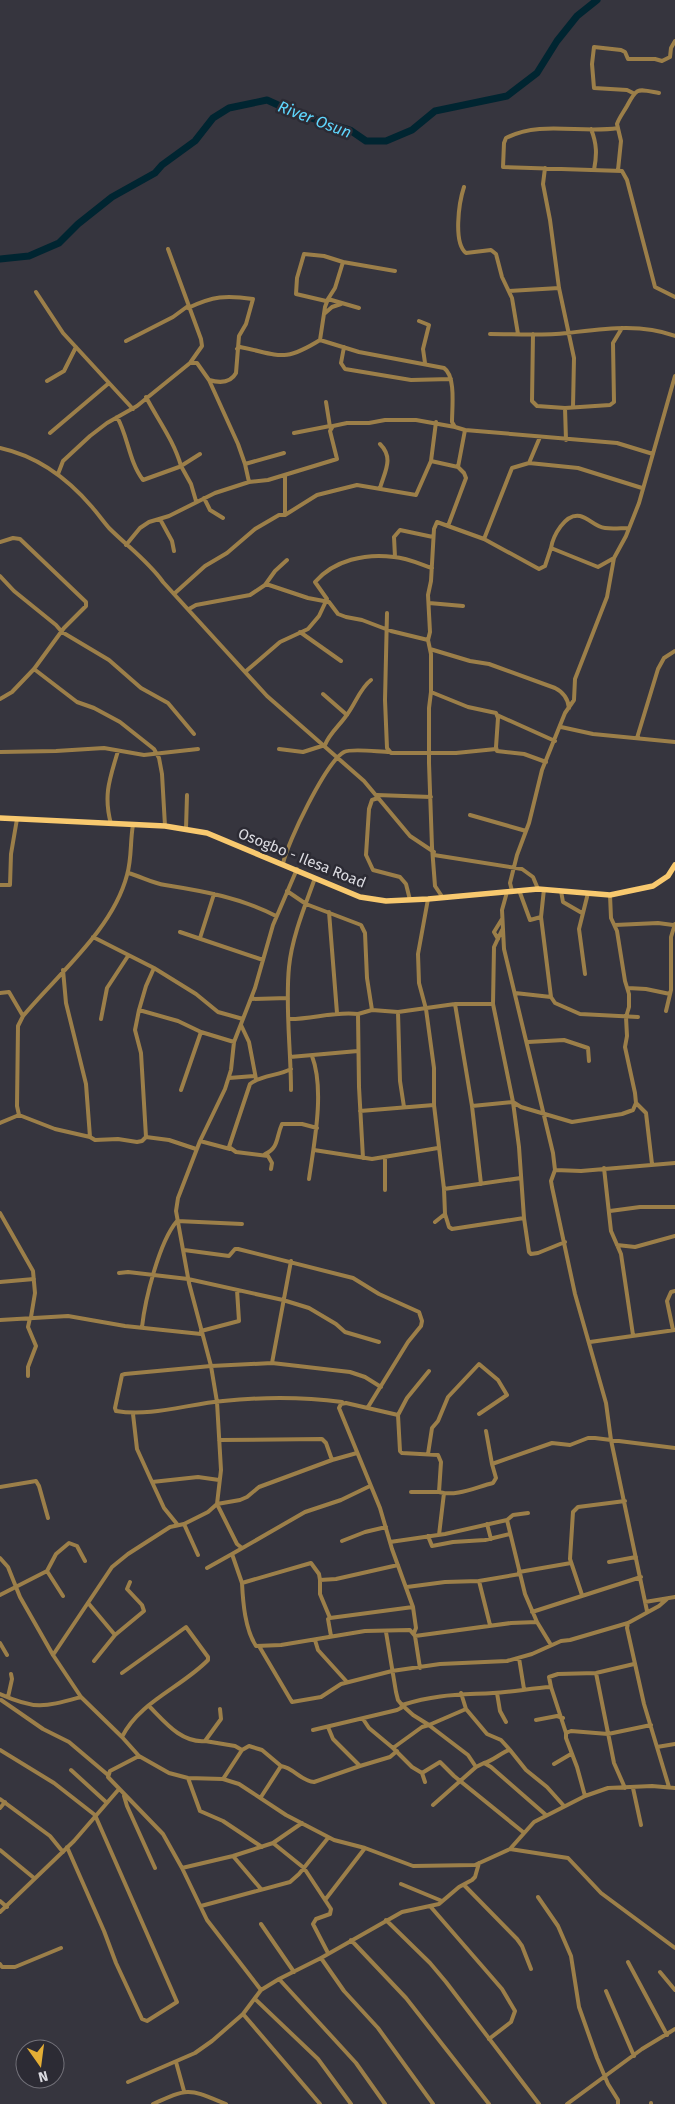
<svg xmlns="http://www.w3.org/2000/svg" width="675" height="2104" font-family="'Fira Sans',sans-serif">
<rect width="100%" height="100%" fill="#36353e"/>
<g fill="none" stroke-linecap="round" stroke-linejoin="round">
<path stroke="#002531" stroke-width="7" d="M0,259l29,-3 30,-13 19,-19 34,-27 43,-24 7,-8 33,-24 18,-23 16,-10 38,-8 31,14 52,16 16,11h20l26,-11 23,-19 72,-15 30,-23 20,-32 20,-25 20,-16"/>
<path stroke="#9c7f49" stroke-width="4" d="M633,93l-6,-3 -33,-2 -2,-24 2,-17 27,3 4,2 3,7h27l7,2 8,-4 1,-9 4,-7
M618,128c-37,6 -77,-8 -112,10l-2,5 -1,24 119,4 5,9 28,107 20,10
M591,129c6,15 6,26 3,41
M545,168l-2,16 7,36 9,68 15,70 -1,49
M618,170l3,-29 -4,-17c2,-6 6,-11 10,-18 10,-19 10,-17 32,-13
M464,187c-5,15 -11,56 2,66l25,-3 5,4 6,23 10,21 6,36
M343,262l52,9
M509,291l50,-3
M36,292l27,41 70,76
M326,301l-30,-7 1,-16 7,-24 20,2 19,6 -8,26 -7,11
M188,308c25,-12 38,-13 65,-9l-7,25 -7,12 -3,37c-6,11 -17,10 -27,7l-12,-17h-7
M359,308l-31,-9 -3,8 -5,33 39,12 85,16c12,8 8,40 8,54l3,5 10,3 -7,37 6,6 2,5 -18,48 -11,-4 -3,7 -3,52 -3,14 2,37 -2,8
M324,314l8,-7 9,-3
M419,321l10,4 -6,24 2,14
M490,334c25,0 52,2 77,-1 36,-4 73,-10 108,3
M533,334l-1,67 5,5 28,2 1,32
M126,341l47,-24 15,-11
M344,347l-3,16 4,6 66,11 40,-1
M237,349l3,-2c40,8 43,16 80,-7
M209,380l29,64 7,20
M47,381l17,-10 12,-24
M326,402l4,25
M565,408l45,-3 4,-3 -1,-59 9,-15
M117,417c11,19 12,45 26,63l36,-13 2,-1c-7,-25 -23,-46 -35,-69
M465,430l152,13 36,11
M50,433l59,-50
M294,433l36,-7
M0,448c37,8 68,31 92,59 6,7 11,14 17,21 18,18 39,33 54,54l104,114 97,85 46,55 24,16
M431,461l27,6
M529,463l49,5 64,20
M58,474l5,-13 27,-25 17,-13 30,-17 53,-43 12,-17 -1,-7 -33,-90
M285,476v39
M249,482l19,-2 69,-21 -7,-28 3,-5 14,-3h22l16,-3h31l39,7
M380,488c5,-17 14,-30 0,-44
M204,498l6,12 13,8
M196,501l-5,-17 -10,-18 19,-12
M160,519l12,22 2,10
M448,526l36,13 55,30 6,-3 6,-18 47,19 16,-9
M484,539l28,-71 17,-5 11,-26
M0,542l13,-4 7,1 66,63v4l-22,22 -30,41 -22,23 -12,7
M126,545l14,-17 9,-6 20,-6 46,-23 34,-11 -4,-18 39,-11
M551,548c2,-12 14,-35 29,-32 9,2 15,11 25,12 8,1 16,0 24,0
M395,557l-1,-20 6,-7 33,7
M0,576l14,15 42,34 6,7 47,28 32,28 27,15 26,31
M265,585l10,-14 12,-11
M175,593l30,-27 22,-13 28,-24 24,-14h6l32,-20 40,-10 59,10 15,-34 5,-39
M429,603l34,3
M189,609l7,-4 54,-10 15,-10h4l39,13 21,4 9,12 8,3 16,3 29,11 37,9 3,14v38l37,15 28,6 2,5 -2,29 1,4 27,3 22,8
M387,613l-2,87 2,48 4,5h65l40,-4
M300,632l41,29
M430,649l40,12 19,3 66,24c8,4 13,10 14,20
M34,669l43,33 17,6 26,14 34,27 5,9 3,16 3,52
M245,672l35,-30 28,-13 11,-13 8,-17 -12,-17c19,-22 51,-29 79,-25 13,1 26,7 38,11
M431,692l-2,16v55l3,84 3,39 8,12
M323,694l24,21
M497,715l58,26
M561,727l32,7 82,8
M637,738l21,-69 6,-11 11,-7
M279,749l24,3 22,-7c4,-11 14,-19 21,-29 9,-11 14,-28 25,-36
M0,752l56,-1 48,-3 40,7 54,-6
M377,795l54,2
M378,798l-6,2 -3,9 -3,46 7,15 27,7 6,7 4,16
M470,815l56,16
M111,824c-8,-29 -1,-46 7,-73
M186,829l1,-34
M434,855l88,14 11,8 5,12
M283,864c4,-21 43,-102 61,-112 8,-4 35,0 46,0
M128,873c12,3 24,10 37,12 38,6 77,13 111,31
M0,885h10l1,-31 6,-35
M544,889l-3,28 10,80 4,6 25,11 58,3
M519,890l11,30 11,-3
M287,891l19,13 55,21 4,8 2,45 5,32
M512,891l-2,-8 7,-28 12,-32 13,-53 23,-57 9,-13 1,-21 32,-82 7,-39 12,-22 13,-33 36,-127
M561,891l2,11 19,11
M507,892l-5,18 2,39 49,204 2,17 -4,11 1,6 23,107 31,109 5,37 36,171
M428,899l-10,55 1,29 7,26 8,59v37l10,84 1,25 -10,8
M329,912l8,101
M615,925l43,-2 15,2
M502,930l-8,17 -1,57 20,98 6,45 5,71
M180,932l83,28
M93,937l61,31 42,26 22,18 25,7
M200,938l14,-44
M498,939l-4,-7 8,-13
M63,970l3,33 20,81 4,53 5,3 23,-1 19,3 5,-1 4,-4 23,3 27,9
M585,974l-6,-45 9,-36
M628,988l18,1 24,5
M0,993l9,-1 14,24
M515,993l36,4
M251,999l37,-1
M455,1004l17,102 9,78
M139,1010l7,-24 8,-18
M666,1011l5,-21v-53l4,-13
M398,1012l2,69 4,26
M101,1019l6,-31 21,-32
M290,1019c23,0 45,-8 68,-5
M241,1025l8,17 7,37
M528,1042l36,-2 24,8 1,13
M290,1057l68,-6
M229,1078l25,-2
M181,1090l20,-58
M291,1090c0,-40 -6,-83 -2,-123 3,-30 16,-61 26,-89
M636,1103l10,10 6,51
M472,1106l41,-4 8,5 51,15 50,-8 11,-4 3,-7 -1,-10 -10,-46 2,-11 -1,-19 3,-10v-13l-4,-13 -8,-50 -6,-13 -1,-23
M360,1111l74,-6
M0,1123l19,-8
M90,1137l-35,-8 -36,-14 -2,-9 1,-80 5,-10c36,-43 90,-87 104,-141 5,-17 3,-34 6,-50
M146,1137l-5,-84 -6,-23 4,-20 39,11 23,11 33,10
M200,1141l30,8
M314,1150l58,9 66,-11
M265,1154c14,-6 11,-17 17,-30h20l15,4
M385,1157v33
M363,1158l-4,-71 -1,-73 14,-4 26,2 57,-8h38
M604,1168l7,63 10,23 12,81
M271,1169l1,-6 -4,-7 -32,-4 -7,-5 21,-63c11,-9 28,-8 41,-15
M555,1170l26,1 94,-8
M309,1179c5,-35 16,-89 3,-123
M444,1189l77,-11
M610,1211l30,-4h35
M0,1213l33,58 2,22 -4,24
M445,1214l4,13 3,2 72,-11 5,34 2,2 7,-1 27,-11
M617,1245l18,2 40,-11
M184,1250l45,6 6,-7h3l115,29 26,16 40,18 3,9 -1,5 -13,16 -40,65
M119,1273l9,-1 60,7 95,21 26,8 27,16 9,8 34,10
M0,1282l34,-3
M0,1320l68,-4 57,10 76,8
M142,1327c3,-27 17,-85 35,-106l65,3
M673,1330l-6,-29 4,-9 4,-1
M201,1331l38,-10 -2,-31
M590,1342l85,-12
M272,1363l19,-102
M28,1376v-9l8,-21 -8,-19 2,-9
M342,1402c-38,-5 -80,-5 -119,-1 -35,3 -72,16 -107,10l-1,-3 7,-33 3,-1 86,-8 61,-3 78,9 15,5 16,10
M133,1414l4,35 15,33 46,-5 21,3
M398,1415l2,36 2,2 36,2 3,7 -2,30c17,5 37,-5 54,-9l3,-5 -4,-14 60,-21 18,2 18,-7h7l80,10
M486,1431l6,33
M219,1440l103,-1 4,4 6,17 25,-7
M428,1454l4,-26 6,-7 10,-24 31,-33 19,16 9,15 -28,19
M152,1482l12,26 13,16
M0,1487l36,-6 3,5 9,32
M411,1492h28
M528,1513l-15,2 -6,5 18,74 12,28 14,23
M487,1524l4,15
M439,1535l5,-42
M428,1536l4,10 21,-4 32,-2 25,-6
M342,1541l23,-9 21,-5
M390,1542l55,-8 62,-14
M242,1548l-5,-4 -20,-40 23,-4 7,-3 12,-10 73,-27
M198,1555l-14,-31 24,-12 9,-8 4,-34 -4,-68 -6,-36 -22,-83 -13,-72 2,-13 22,-57 25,-52 6,-19 3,-28 21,-54 18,-63 24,-56
M0,1558l8,9 12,30 33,58 28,42 41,40 17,19 30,17 19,5 35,1 16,5 47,31 48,25 31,8 48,18 62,-1 35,-16 24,-27 51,-26 23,-8 44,-2 23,2
M609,1562l27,-5
M207,1568l25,-14
M47,1571l16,25
M519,1572l52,-9
M320,1580l-1,-6 -8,-11 -69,20 -10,-29 73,-42 36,-12 29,-14
M479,1581l11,44
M242,1583c1,20 3,46 14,63l25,-1 84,-14 45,-1 5,6 5,32
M407,1587l38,-5 34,-1 41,-7
M0,1595l47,-24 9,-17 13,-11 8,3 8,15
M582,1595l-12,-36 3,-47 5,-5 47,-6
M667,1599l-8,7 -31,17 -1,5 17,76 25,83
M645,1602l30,-5
M89,1604l26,31 -21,26
M532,1612l109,-35
M330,1618l-10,-24v-14l16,-1 62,-14
M386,1632l10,60 2,8 4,5c35,-11 56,-10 91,-12 20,-1 39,-5 58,-6l-2,-10 9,-3 38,-1 38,-9
M414,1633l2,-5 -3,-21 -21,-58 -12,-41 -41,-100 2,-4 5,-1 52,12 9,-17 22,-27
M115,1635l29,-24 -2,-6 -15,-16 3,-7
M331,1636l-3,-17 2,-1 83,-11
M415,1636l96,-13 26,-1
M315,1640l3,10 29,32
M0,1643l7,12
M259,1646l33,56 29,-5 20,-13 51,-13 48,-7 67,-3 25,-7 29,-13 9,-1 58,-17
M53,1655l59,-88 16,-13 42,-27 14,-3
M519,1658l5,31
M122,1673l64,-46 22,30v3c-26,27 -69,42 -86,77
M596,1673l18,90 11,25
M551,1687l15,46
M461,1693l5,16 -37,16 1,1 38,29 8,12 8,-4 7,4 55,48
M497,1693l3,18 6,11
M0,1694c36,16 44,13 81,3
M8,1697l4,-18 -1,-5
M1,1700l42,29 26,13 39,33
M149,1706c16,16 32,37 56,35
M220,1709l1,10 -16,22 30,5 7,4 7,-4 13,4 19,16
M466,1709l21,25 14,6 9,10
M363,1719l6,9 24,20
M536,1720l21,-4 6,2
M328,1727l5,12 27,27 30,-9 7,-6
M313,1730l84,-20 4,-2 1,-3 11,10 16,10 -7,2 -29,21 19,19 10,6 3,9
M657,1747l18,-3
M0,1750l54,33 41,32 82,187 -30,19 -5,-2 -26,-56 -12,-32 -37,-84
M139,1756l-29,15 -2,6 55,57 19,34 51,-12 40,-13 29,-20
M484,1763c9,-2 19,-12 26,-13l16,20 21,17 17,19
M554,1764l17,-10
M71,1770l35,32
M422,1773l18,-11 14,14 69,56
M188,1778l12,33 23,10 39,26
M223,1779l19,-29
M633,1788l8,37
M124,1796l3,10 28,62
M585,1796l-8,-29 -11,-29v-5l5,-2 37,3 43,-9
M261,1797l20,-31c13,2 20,15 33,16l46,-16
M0,1799l50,37 13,16
M433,1805l43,-38
M0,1808l5,-6
M273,1843l31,25 27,41 -1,5 -14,5 -3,5 15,29
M510,1849l58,9 33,35 74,55
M0,1850l34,28
M233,1856l28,33
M182,1868l25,52 54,70
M401,1884l41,17
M464,1885l53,54 5,7 9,23
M538,1897l20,29 13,30 8,51 18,51 11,26 10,16v4
M325,1900l40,-52
M0,1901l7,6
M201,1906l89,-24 9,-8 29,-36
M430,1906l72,83 13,22 -4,11 -22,17
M0,1912l74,-71 45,-52
M386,1920l44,43 16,19 93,122
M261,1924l33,48
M351,1940l55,58 83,106
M628,1962l39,73
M0,1964l2,3h13l46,-19
M660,1972l15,18
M279,1979l77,84 29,41
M606,1991l28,65
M255,1999l63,60 33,45
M243,2014l77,90
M176,2062l8,29
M128,2082l67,-29 17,-12 31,-27 18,-24 18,-11 42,-21
M651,2103v1
M153,2104c37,-17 36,-15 73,0
M433,2104l-55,-76 -34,-37 -23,-33 81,-46 37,-8 20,-17 13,-7 3,-3 4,-14
M567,2104l75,-55 33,-20"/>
<path stroke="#f8c96f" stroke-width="5.5" d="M0,818l165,8 42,7 153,64 26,4 42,-2 110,-10 72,6 43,-9 15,-10 7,-11"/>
</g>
<g text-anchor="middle" stroke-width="5" stroke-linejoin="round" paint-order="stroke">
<g font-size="15" fill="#dbdbe1" stroke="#2c2b34">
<text transform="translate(302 858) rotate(22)" y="5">Osogbo - Ilesa Road</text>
</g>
<g font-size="16" font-style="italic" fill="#5fd6fd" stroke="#2c2b34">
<text transform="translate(315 119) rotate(21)" y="6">River Osun</text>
</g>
</g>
<g transform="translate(40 2064) rotate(166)"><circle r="24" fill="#2c2b34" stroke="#727179"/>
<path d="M0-4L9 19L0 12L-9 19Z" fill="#e4ae35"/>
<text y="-8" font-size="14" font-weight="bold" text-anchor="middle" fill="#dbdbe1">N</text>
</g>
</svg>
